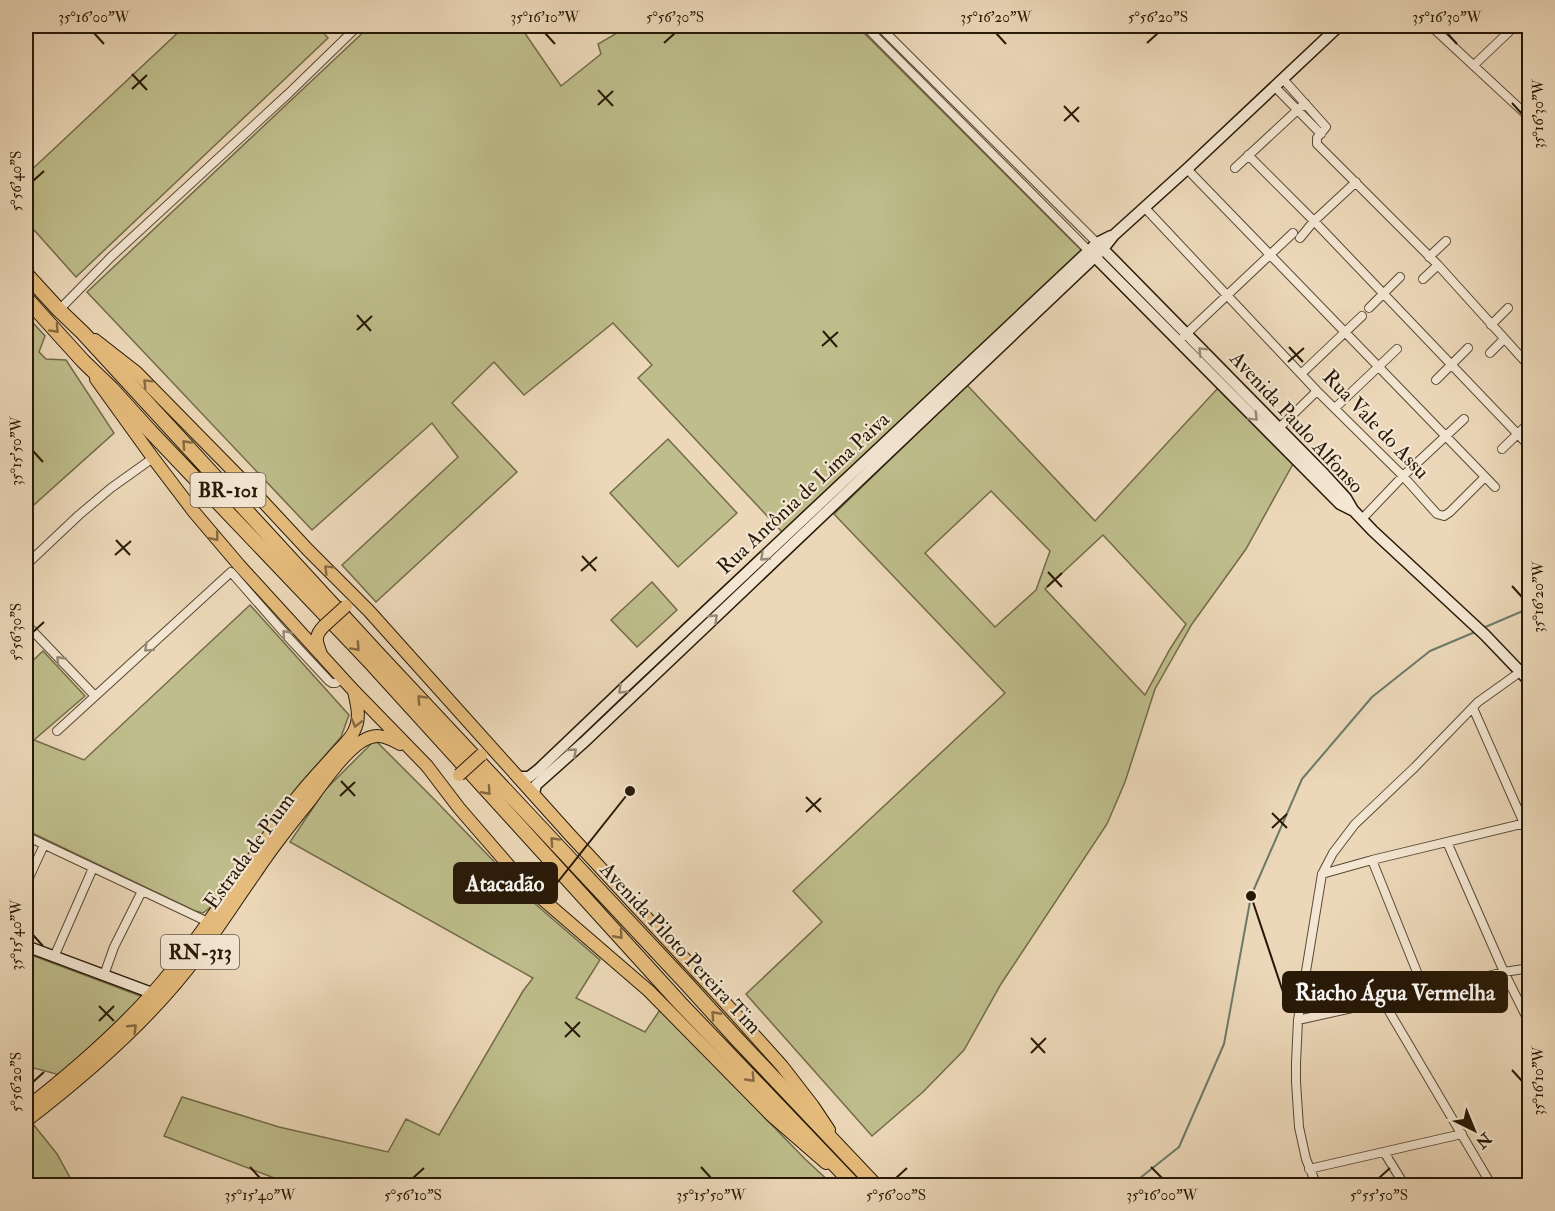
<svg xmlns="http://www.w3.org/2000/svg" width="1555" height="1211" font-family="'IM FELL Double Pica',serif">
<rect width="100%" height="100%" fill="#ecd8b9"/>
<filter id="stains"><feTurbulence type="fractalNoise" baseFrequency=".00333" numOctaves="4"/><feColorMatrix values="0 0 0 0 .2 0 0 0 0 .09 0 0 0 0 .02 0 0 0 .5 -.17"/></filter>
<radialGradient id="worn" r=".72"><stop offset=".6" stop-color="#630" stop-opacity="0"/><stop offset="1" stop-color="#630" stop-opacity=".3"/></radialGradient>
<path fill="#bebd8b" stroke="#726b49" stroke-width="1.5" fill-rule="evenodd" d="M185,26h132l11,12 -252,239 -50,-56v-46z
M370,26h150l41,60 40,-32 -3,-10 31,-18h228l226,226 -299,282 -146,-156 14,-13 -39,-42 -89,72 -30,-33 -42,41 65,69 -141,130 -34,-37 116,-108 -26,-34 -120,107 -225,-238z
M26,315l19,21 -6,16 7,7 20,1 48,73 -88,79z
M967,385l128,136 123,-133 75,76 -47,85 -54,75 -37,65 -30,93 -18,42 -106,160 -37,66 -41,42 -51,44 -126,-142 76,-72 -29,-31 212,-198 -171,-179zM991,491l59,60 -14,39 -41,37 -70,-74zM1103,535l83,89 -16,25 -25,46 -100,-106z
M668,439l69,74 -59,54 -68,-74z
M652,582l25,28 -40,37 -26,-27z
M250,605l99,110 -8,22 -39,45 -38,50 -52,74 -9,7 -8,-2 -169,-81v-163l17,-16 42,45 -51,44 50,20z
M375,740l59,59 99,103 67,58 -24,38 69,34 15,-22 145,149 28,26h-555l-1,-6 -113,-43 18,-39 97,30 109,25 18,-33 33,16 84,-144 10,-13 -243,-136 35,-52z
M26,953l117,44 -83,78 -34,-9z
M33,1124l24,30 17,31h-48v-56z"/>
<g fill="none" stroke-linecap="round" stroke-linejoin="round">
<path stroke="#6b7a69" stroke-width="2" d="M1483,628l47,-20
M1130,1186l49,-39 45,-103 27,-148 51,-117 70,-82 58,-46 45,-19"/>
<g stroke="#584934" stroke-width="10">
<path id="street" d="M865,26l224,225
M879,26l218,217
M1431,26l99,92
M1525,26l5,4
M1474,65l41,-39
M1283,79l43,48 -9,11v6l121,121 92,102
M1275,87l46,47
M1248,155l66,66 216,226
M1235,168l70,-65
M1187,169l308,318
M1145,208l172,183 86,85 34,38 7,2 6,-4 35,-35
M1300,238l14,-17 42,-39
M1429,257l17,-16
M1423,279l15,-14
M1369,308l31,-31
M59,310l52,-53 177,-163 70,-68
M1491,325l17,-17
M1184,336l109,-103
M1490,353l14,-14
M1302,373l60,-57
M1436,380l32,-32
M1335,408l62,-59
M1277,430l40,-39
M1502,449l28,-27
M1362,519l41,-43 61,-57
M26,565l53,-50 32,-27 42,-30
M26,624l69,72
M1473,708l57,129
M57,731l174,-159 56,64 42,45 3,2h4l6,-5
M26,836l182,86
M1447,842l57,130 26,52
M1372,860l53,132
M1322,874l50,-14 158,-38
M26,884l18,-39
M54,957l39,-89
M104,975l10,-28 28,-56
M1383,1001l109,185
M1298,1020l127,-28 79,-20 26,-4
M1384,1152l21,34
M1309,1169l153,-35
M1317,1186l-11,-27 -7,-32 -3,-45v-19l2,-43 24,-146 11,-21 22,-29 60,-57 63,-65 42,-30"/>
</g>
<g stroke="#271907" stroke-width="13">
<path id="secondary" d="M1099,245l226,230 21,23 7,12 20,21 112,104 45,47
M1090,252l250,252 12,6
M518,777h11l9,-7 87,-83 472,-444 14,-7
M534,793l2,-8 47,-42 520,-494 11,-14 73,-66 152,-143
M26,946l126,47"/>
</g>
<g stroke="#271907" stroke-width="14">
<path id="primary" d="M95,340l41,32 119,121 53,57 61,61 201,224 150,162 62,69 31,40 16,24
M96,379l57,79 41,54 45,53 115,126 73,75 32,42 58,67 23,22 109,94 123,125 54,47
M321,654c-5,-13 -7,-18 3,-28
M26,1108c50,-39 106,-88 146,-138 44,-54 80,-114 123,-170 13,-17 28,-32 42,-48 6,-7 13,-12 17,-21 7,-13 3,-26 0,-40
M26,1121c60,-46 128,-105 173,-167 20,-27 38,-55 57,-82 16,-24 34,-47 52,-69 14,-19 32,-45 50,-59 16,-12 26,-9 42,0"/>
</g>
<g stroke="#271907" stroke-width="16">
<path id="highway" d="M26,274l33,36 24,23 295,321 308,329 49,54 141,149
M26,298l57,63 29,28 38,42 222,233 308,339 175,183"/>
</g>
<use href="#street" stroke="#f3e6d2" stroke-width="8"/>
<use href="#secondary" stroke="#f3e6d2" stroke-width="10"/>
<use href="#primary" stroke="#e6bc7c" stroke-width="12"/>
<use href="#highway" stroke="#e6bc7c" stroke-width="14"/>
<g stroke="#271907" stroke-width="14" stroke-linecap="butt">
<path id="primary-bridge" d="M324,626l22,-20
M459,775l22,-20"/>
</g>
<use href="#primary-bridge" stroke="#e6bc7c" stroke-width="12"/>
</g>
<defs><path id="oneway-chevron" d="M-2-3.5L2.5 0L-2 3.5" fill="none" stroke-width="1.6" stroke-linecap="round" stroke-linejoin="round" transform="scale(1.5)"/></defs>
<g stroke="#866a42">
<use href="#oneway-chevron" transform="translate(55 329) rotate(47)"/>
<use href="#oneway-chevron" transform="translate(147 383) rotate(-135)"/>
<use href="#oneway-chevron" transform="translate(186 444) rotate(-133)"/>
<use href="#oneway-chevron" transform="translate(215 537) rotate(50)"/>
<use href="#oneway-chevron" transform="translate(328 569) rotate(-135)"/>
<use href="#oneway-chevron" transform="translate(356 647) rotate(47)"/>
<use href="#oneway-chevron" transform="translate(421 699) rotate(-133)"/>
<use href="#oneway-chevron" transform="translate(356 723) rotate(104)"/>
<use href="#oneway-chevron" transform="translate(487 791) rotate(48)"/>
<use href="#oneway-chevron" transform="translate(554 841) rotate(-133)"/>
<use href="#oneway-chevron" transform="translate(619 935) rotate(48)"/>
<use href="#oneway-chevron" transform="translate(715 1015) rotate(-132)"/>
<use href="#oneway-chevron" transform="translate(133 1028) rotate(-44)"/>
<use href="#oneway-chevron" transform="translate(751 1078) rotate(46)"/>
</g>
<g stroke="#978a77">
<use href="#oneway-chevron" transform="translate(1202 351) rotate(-135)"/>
<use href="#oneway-chevron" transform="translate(1254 417) rotate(45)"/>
<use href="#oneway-chevron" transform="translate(764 557) rotate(137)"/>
<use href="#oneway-chevron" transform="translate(714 618) rotate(-44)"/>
<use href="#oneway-chevron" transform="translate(286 634) rotate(-131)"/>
<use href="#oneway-chevron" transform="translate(148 648) rotate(138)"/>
<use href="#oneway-chevron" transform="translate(60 660) rotate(-134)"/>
<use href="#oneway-chevron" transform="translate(622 690) rotate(136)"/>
<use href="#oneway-chevron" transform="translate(573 752) rotate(-42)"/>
</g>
<path fill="none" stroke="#271907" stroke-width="2" d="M94,33l10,11M545,33l10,11M996,33l10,11M1447,33l10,11M664,43l11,-10M1147,43l11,-10M132,74l15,16M132,89l15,-14M598,90l15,16M1512,103l10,11M598,105l15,-14M1064,106l15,16M1064,121l15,-14M33,181l11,-10M357,315l14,16M357,330l15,-14M823,331l14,16M822,346l16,-14M1289,347l14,15M1288,362l16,-14M33,451l10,11M116,540l14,15M115,555l16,-14M582,556l14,15M581,571l16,-14M1048,572l14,15M1512,586l10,11M1047,587l15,-14M33,632l11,-10M341,781l14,15M340,796l15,-14M806,797l15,15M806,812l15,-14M1272,813l15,15M1272,828l15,-14M33,935l10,11M99,1006l15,15M99,1021l15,-15M565,1022l15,15M565,1037l15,-15M1031,1038l14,15M1031,1053l15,-15M1512,1070l10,11M33,1082l11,-10M250,1167l10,11M701,1167l10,11M1151,1167l11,11M413,1178l11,-10M896,1178l11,-10M1379,1178l11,-10"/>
<g text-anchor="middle" stroke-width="4.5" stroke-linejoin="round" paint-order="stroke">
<g fill="#f3e6d2" stroke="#645644" stroke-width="1.5">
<rect x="190.5" y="473" width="75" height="34" rx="4.5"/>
<rect x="161" y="935" width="78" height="34" rx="4.5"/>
</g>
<g font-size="20" font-weight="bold" fill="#271907">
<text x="228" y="497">BR-101</text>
<text x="200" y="959">RN-313</text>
</g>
<g font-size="21" fill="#271907" stroke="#f3e6d2">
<text transform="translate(1297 422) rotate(47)" y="7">Avenida Paulo Alfonso</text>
<text transform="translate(1376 424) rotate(46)" y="7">Rua Vale do Assu</text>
<text transform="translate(803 493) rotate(-43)" y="7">Rua Antônia de Lima Paiva</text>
<text transform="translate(249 851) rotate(-54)" y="7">Estrada de Pium</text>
<text transform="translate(681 948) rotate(47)" y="7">Avenida Piloto Pereira Tim</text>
</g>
</g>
<path fill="none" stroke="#271907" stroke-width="2" d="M630 791L557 883M1251 896L1283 992"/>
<g fill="#271907" stroke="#f3e6d2" stroke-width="2">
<circle cx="630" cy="791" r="6"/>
<circle cx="1251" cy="896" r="6"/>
</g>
<g fill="#271907" stroke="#271907" stroke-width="2">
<rect x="454" y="863" width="103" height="40" rx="6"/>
<rect x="1283" y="972" width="224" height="40" rx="6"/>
</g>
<g font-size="22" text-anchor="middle" font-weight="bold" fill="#fff">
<text x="505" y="891">Atacadão</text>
<text x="1395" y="1000">Riacho Água Vermelha</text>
</g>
<rect width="1555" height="1211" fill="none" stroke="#ecd8b9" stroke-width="66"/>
<g transform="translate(1474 1130) rotate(137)" stroke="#f3e6d2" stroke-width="4.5" paint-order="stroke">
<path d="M0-4.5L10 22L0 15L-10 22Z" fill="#271907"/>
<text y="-9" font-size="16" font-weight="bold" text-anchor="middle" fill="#271907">N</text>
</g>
<rect x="33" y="33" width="1489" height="1145" fill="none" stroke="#271907" stroke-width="2"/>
<g font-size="15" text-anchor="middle" fill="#271907">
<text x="94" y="22">35°16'00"W</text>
<text x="545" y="22">35°16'10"W</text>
<text x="675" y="22">5°56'30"S</text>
<text x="996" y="22">35°16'20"W</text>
<text x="1158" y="22">5°56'20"S</text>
<text x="1447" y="22">35°16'30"W</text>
<text transform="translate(1538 114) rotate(-90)" y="5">35°16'30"W</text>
<text transform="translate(16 181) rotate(-90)" y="5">5°56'40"S</text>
<text transform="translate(16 451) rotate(-90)" y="5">35°15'50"W</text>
<text transform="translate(1538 597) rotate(-90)" y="5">35°16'20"W</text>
<text transform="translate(16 632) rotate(-90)" y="5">5°56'30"S</text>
<text transform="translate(16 935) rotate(-90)" y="5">35°15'40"W</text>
<text transform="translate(1538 1081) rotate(-90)" y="5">35°16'10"W</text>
<text transform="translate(16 1082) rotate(-90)" y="5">5°56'20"S</text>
<text x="260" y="1200">35°15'40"W</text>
<text x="413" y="1200">5°56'10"S</text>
<text x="711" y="1200">35°15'50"W</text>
<text x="896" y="1200">5°56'00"S</text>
<text x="1162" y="1200">35°16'00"W</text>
<text x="1379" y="1200">5°55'50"S</text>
</g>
<rect width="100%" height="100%" filter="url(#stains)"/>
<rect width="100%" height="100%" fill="url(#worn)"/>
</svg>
